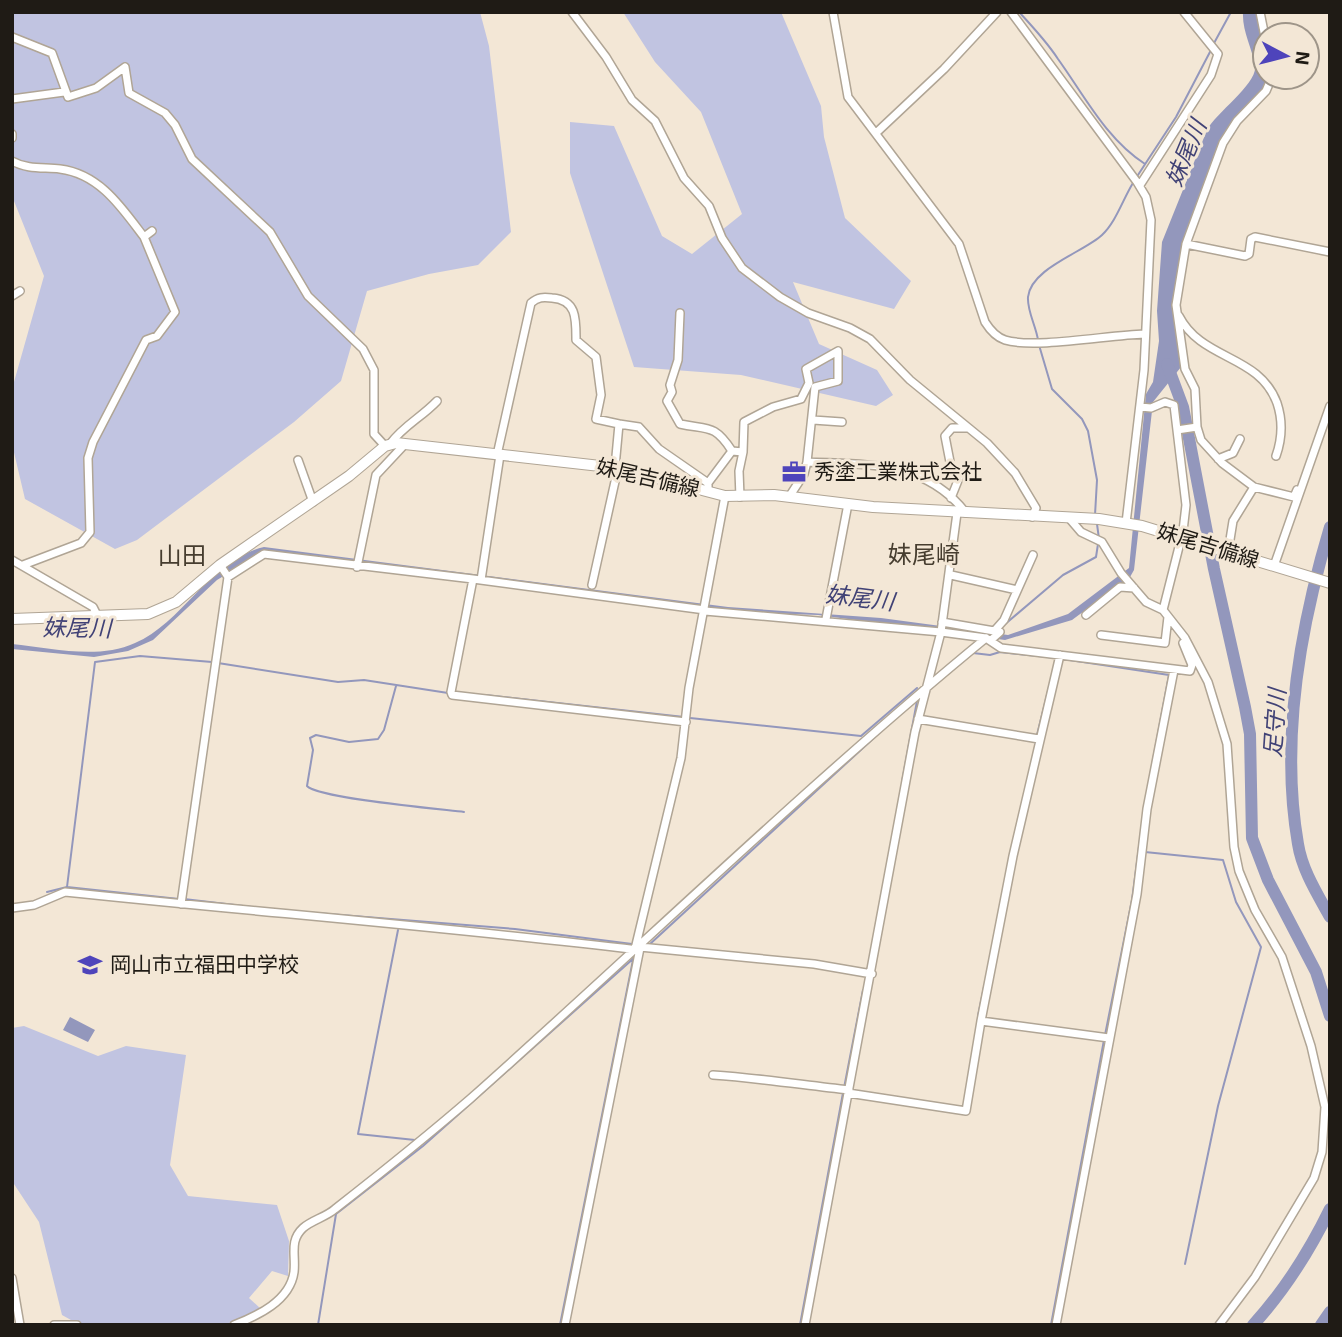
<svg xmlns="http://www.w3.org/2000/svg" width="1342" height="1337" font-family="'Exo 2','Noto Sans JP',sans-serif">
<rect width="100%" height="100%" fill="#f3e7d6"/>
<path fill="#c1c4e1" d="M12,12h468l9,34 22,186 -33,33 -49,9 -62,17 -26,90 -47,41 -157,118 -22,9 -90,-50 -13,-55v-55l32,-113 -32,-80z
M623,12h158l40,94 3,31 21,81 66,63 -17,28 -101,-27 26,62 58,26 16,25 -17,11 -135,-31 -107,-8 -64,-194v-51l44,4 48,110 30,18 50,-40 -41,-102 -46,-50z
M24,1026l74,30 28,-10 60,9 -16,110 18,31 89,9 12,36 -1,35 -16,-5 -23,27 13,12 -38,15h-144l-18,-10 -23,-93 -27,-41v-153z"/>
<path fill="#9397bc" d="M1243,12h15l7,31v34h5l-6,14 -27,27 -53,123 -10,63 7,63 -28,35 -19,168 -4,7 -58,43 -67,20 -187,-25 -83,-3 -472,-60 -46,28 -64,60 -25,11 -34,6 -82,-8v-5c39,4 86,16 123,-1 49,-21 75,-84 129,-96l464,60 153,11 127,17 60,-21 61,-46 17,-174 7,-12 6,-41 -2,-30 5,-69 45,-112c9,-17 51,-47 48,-64 -3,-19 -13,-34 -12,-54z
M70,1017l25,13 -7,12 -25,-12z"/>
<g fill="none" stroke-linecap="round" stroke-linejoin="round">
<path stroke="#9397bc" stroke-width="2" d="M1019,12c14,15 28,30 39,47 26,36 48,80 87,105
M1213,45l18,-33
M1136,178l40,-61 35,-67
M1038,340c-2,-14 -11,-29 -10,-43 3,-29 56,-45 74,-62 14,-13 21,-36 31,-52
M1039,345l13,44 30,30 6,12 9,49 -2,35
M1097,524l2,15
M1004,625l59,-50 33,-18 2,-13
M973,653l17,2 10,-3 57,6
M1063,659l106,16 -19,101
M218,663l120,19 26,-2 84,13
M396,686l-12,44 -6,9 -29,3 -33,-7 -6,3 3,12 -6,36c10,12 132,23 157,26
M485,695l199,22
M690,718l171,18 56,-48
M1037,735l12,-48
M1034,753l2,-12
M902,782l15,-81
M1145,852l78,8 13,42 25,45 -43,159 -33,158
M67,887l28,-225 45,-6 72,6
M47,892l20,-5 112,12
M184,899l85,10
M303,912l212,17 117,15
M398,930l-40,204 57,6
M650,944l239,-220
M978,1016l6,-29
M1105,1035l27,-135 12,-91
M752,1075l12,1
M844,1088l19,-98
M318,1325l18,-111 87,-68 211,-188
M560,1325l73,-365
M800,1325l43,-232
M1051,1325l53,-285"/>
<path stroke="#9397bc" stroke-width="12" d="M1167,364l16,43 31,162 31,138 5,27 2,104 16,42 48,92 14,44
M1330,527c-30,100 -50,213 -32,317 4,26 20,51 32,73
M1253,1325c32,-35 56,-73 77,-116
M1321,1325l9,-13"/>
<g stroke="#b0a595" stroke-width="10">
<path id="minor" d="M572,12l34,45 26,43 23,21 29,57 25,28 13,32 20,30 38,29 28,16 42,15 20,11 40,41 77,63 28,30 21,35 -4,9
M833,12l15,85 111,147 26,78c5,8 11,15 20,18 29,9 104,-5 139,-6
M1011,12l126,170 9,15 5,23 -7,150 -18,153
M1260,12l5,25
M12,37l40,16 16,44 28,-9 29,-21 4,26 36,20 10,12 17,34 78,73 38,64 55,53 11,21v64l11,12
M12,99l52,-7
M876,133l68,-64 53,-57
M12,134v4
M12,161c16,9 32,6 48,8 40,5 62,39 84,68
M1140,185l71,-110 7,-21 -34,-42
M1186,244l59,12 4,-2 2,-15 4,-2 75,15
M12,296l8,-5
M680,313l-2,47 -8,25 2,7 -5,9 13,23c27,6 34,-1 52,27l11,1 -4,19 1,26
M1179,316c23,45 80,38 98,87 6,18 5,36 -1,53
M1140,407l11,1 14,-6 9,3 12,100 -3,26 -20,79
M813,420l29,2
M619,424l20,3 20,22 49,34v9
M1177,430l20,-3
M390,444c13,-18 32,-27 47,-43
M743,452l1,-30 29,-15 28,-8 8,-16 -3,-14 32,-18v30l-23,6 -8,75 -3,12 -15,23
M497,455l34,-152c7,-6 12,-6 21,-5 25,2 24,21 24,42l20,17 5,38 -5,24 23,5 -4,43
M1218,459l15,-6 7,-14
M298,460l15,42
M807,462c60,3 118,-2 159,51
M708,483l24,-32
M1254,487l-32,-24 -21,-23 -4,-13 -2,-38 -10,-20 -9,-64 10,-61 37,-101 14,-22 29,-30 6,-14
M951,498l10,-25 -10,-6 -6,-31 7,-8h15
M1069,518l12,14 21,10 19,31 25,29 17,8 22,28 23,44 19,62 7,103 5,24 16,39 27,47 29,89 14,61 -3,45 -8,26 -59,99 -36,48
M1228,552l5,-31 21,-34 40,10 3,-7
M12,560l81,47 4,8
M23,565l58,-22 9,-11 -2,-74 5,-16 53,-102 11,-4 18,-24 -31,-75 8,-6
M1274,566l56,-160
M357,567l19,-92 29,-31
M951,575l66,15
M228,577l36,-23 209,25
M481,580l19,-125
M592,585l26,-117
M705,611l236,21 45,6 15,10 189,23 2,-6 -9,-22
M1086,615l34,-28 14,1
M826,619l22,-115
M942,622l58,10 -9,8
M996,629l8,-9 29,-65
M1101,635l64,8 3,-26
M918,719l121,20
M686,722l-234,-27 -1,-3 22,-113 232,31
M181,904l47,-327 -8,-12
M12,908l22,-3 31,-13c191,20 382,35 573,58
M640,947l174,17 58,10
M635,949l46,-191 8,-70 36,-192
M981,1021l32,-165 47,-201
M713,1075c45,3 90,10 136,15
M848,1093l118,18 15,-90 128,17
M12,1278l8,47
M54,1325h23
M234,1325c23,-9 56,-24 60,-53 2,-17 -5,-31 9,-44 9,-8 23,-11 32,-19 46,-36 91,-72 135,-110 172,-153 338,-315 516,-461
M565,1325l75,-377
M805,1325l110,-593 26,-100 16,-119
M1056,1325l81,-431 10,-85 27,-139"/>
</g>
<g stroke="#b0a595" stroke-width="12">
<path id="major" d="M12,619l136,-5 28,-12 44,-37 129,-89 36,-30 11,-3 222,25 107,28 49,-1 99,12 226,12 43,7 188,57"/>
</g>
<use href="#minor" stroke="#fff" stroke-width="7"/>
<use href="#major" stroke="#fff" stroke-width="10"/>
</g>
<defs>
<g id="office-bare" transform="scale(1.89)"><path d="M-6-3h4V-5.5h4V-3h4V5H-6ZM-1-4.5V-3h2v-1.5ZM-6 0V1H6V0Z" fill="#4e44bb" stroke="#f3e7d6" stroke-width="2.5" paint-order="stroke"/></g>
<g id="school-bare" transform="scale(1.89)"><path d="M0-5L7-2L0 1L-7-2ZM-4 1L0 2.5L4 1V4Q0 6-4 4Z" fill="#4e44bb" stroke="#f3e7d6" stroke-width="2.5" paint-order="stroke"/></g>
</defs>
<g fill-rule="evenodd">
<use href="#office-bare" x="794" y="472"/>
<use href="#school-bare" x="90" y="965"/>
</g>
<g text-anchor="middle" stroke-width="6" stroke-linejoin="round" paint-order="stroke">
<g font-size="21" fill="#1f1b15" stroke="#f3e7d6" text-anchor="start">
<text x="814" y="479">秀塗工業株式会社</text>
<text x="110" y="972">岡山市立福田中学校</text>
</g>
<g font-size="21" fill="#1f1b15" stroke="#f3e7d6">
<text transform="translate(648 478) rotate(13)" y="7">妹尾吉備線</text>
<text transform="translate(1208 546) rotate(17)" y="7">妹尾吉備線</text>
</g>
<g font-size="23" font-style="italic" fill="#414276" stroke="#f3e7d6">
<text transform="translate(1186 153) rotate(-67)" y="8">妹尾川</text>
<text transform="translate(860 598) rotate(7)" y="8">妹尾川</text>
<text transform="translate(77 628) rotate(1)" y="8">妹尾川</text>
<text transform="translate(1275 723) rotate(-86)" y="8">足守川</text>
</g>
<g font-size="24" fill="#463d2f" stroke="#f3e7d6">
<text x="924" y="563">妹尾崎</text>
<text x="182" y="564">山田</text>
</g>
</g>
<rect width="1342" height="1337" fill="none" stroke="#1f1b15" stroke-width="28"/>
<g transform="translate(1286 56) rotate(97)"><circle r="33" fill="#f3e7d6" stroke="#9e9589" stroke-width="2"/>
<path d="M0-5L12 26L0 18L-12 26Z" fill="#4e44bb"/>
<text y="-10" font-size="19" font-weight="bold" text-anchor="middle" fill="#1f1b15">N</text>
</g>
</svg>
